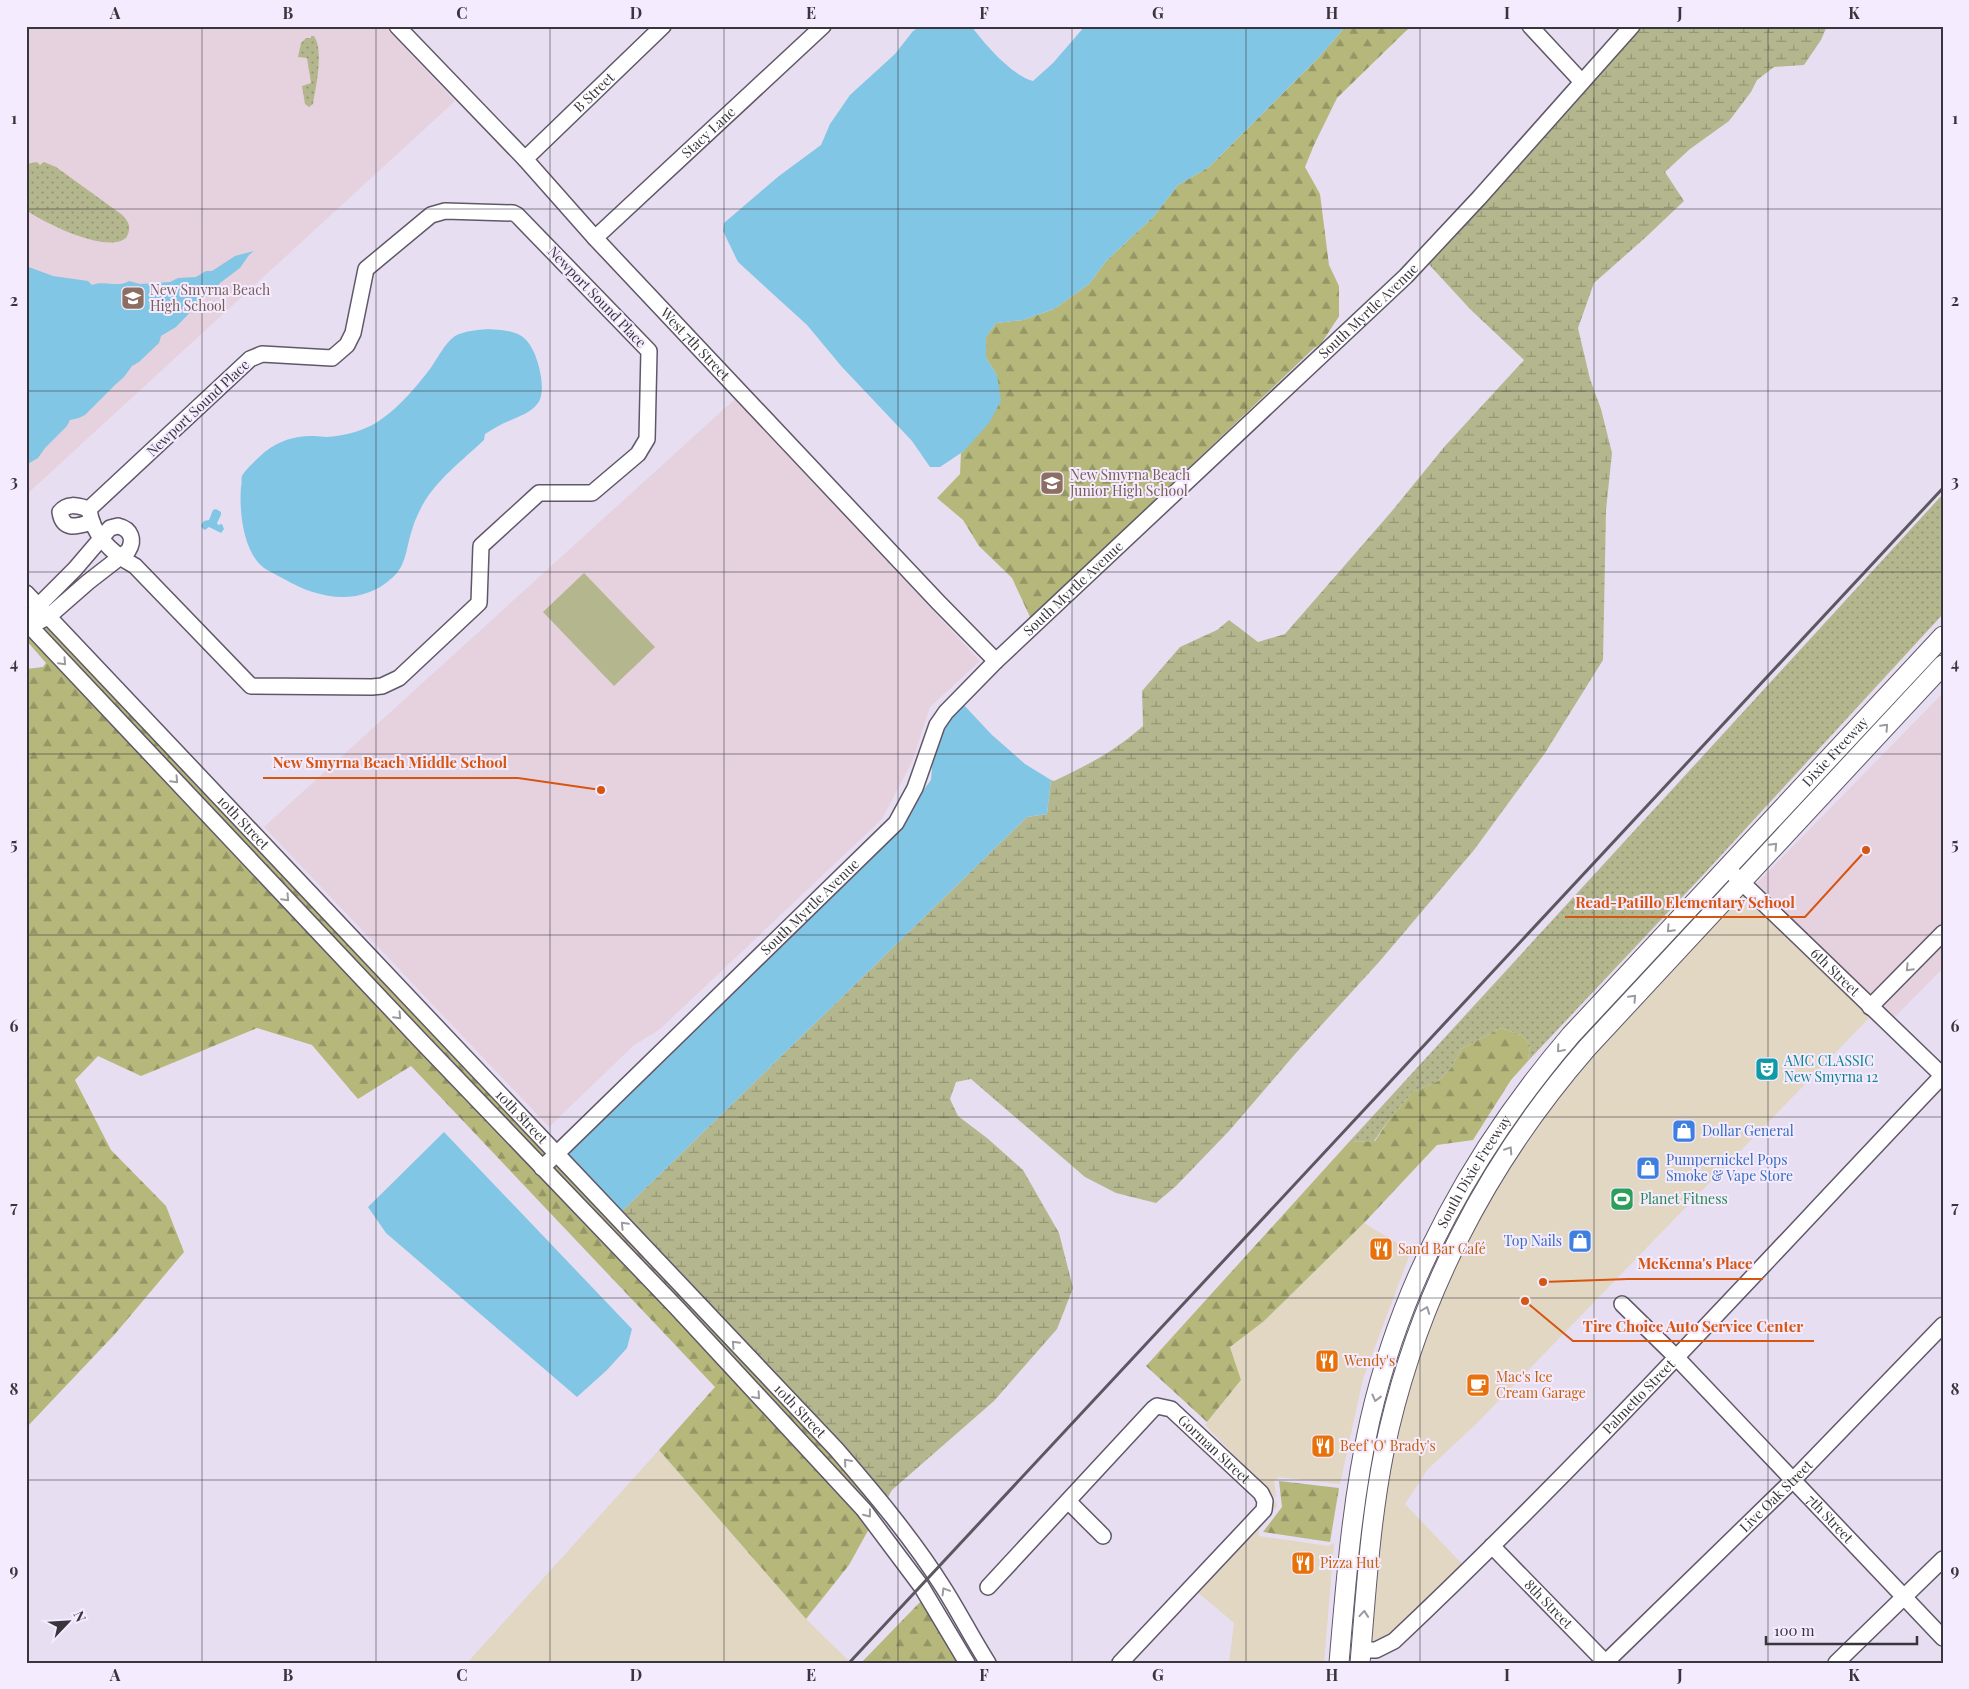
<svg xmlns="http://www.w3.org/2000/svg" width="1969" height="1689" font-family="'Playfair Display',serif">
<defs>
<pattern id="grass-dots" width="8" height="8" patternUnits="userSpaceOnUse" patternTransform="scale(1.25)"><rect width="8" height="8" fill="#b4b78d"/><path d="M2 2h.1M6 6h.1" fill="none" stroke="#939674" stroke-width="1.8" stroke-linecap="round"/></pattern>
<pattern id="forest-firs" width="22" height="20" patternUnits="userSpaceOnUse" patternTransform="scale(1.25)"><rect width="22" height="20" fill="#b5b87a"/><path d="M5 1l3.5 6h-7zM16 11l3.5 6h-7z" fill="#949665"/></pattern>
<pattern id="wetland-marsh" width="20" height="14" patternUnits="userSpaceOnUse" patternTransform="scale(1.25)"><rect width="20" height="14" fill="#b4b78d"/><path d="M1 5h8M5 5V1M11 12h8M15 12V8" fill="none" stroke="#939674"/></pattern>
</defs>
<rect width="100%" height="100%" fill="#e7def1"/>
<path fill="#e2d7c2" d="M1741,890l130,126 -394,407 -49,46 -23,35 59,62 -73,71 -21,8 20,-188 35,-125 35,-78 40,-77 62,-88z
M1364,1223l47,28 -48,128 -23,105 -61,-7 -5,4 2,17 -71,-73 36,-45 -11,-33 33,-25z
M659,1450l147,169 45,44h-384z
M1276,1501l1,5 -18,24v6l69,10 6,-3 -10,120h-95l5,-40 -39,-33z"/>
<path fill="#e6d1df" d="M26,26h358l71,75 -429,394z
M735,399l245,262 -50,46 -18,55 -30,57 -223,211 -25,15 -85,82 -285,-300z
M1943,693v275l-49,50 -137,-135z"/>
<path fill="url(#grass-dots)" d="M311,36h3c10,15 2,50 -1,68l-4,3 -4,-3 -3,-18 9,-3 -4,-25 -9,-1 3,-14 5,-5h5z
M37,162l3,3 4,-3 12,5 65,47c8,7 11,14 5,24 -19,16 -82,-15 -100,-28v-46z
M1943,494v120l-240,261 -175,186 2,-16 -9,-10 -20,-7 -40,21 -10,19 -13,13 -25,11 -22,25 -17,24 -25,1z"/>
<path fill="url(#forest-firs)" d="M1346,26h65l-74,72 -23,47 -9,22 15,27 9,71 10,21v30l-18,28 -7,4 -283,271 -19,-41 -33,-32 -16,-26 -26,-22 23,-24 1,-21 3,-2 33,-76 -11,-17v-21l10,-14 27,-3 31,-11 35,-25 17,-23 47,-44 25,-32 31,-18 109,-109z
M47,624l501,530 -6,6 -503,-532z
M26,633l646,679 198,215 -21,38 -43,54 -147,-169 56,-63 -304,-321 -53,33 -46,-54 -55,-17 -116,48 -43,-20 -23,24 36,70 55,56 18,46 -69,82 -89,94v-759l17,-2 3,-4 -20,-23z
M1501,1028l20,7 9,10 -2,16 -17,19 -38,60 -36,5 -73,78 -101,99 -33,25 11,33 -34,42 -61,-56 203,-224 26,-1 16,-24 22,-25 25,-11 13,-13 10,-19z
M555,1162l276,291 50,57 -4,6 -328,-349z
M1279,1481l60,7 -9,54 -67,-10 19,-25z
M922,1600l38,63h-99z"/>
<path fill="url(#wetland-marsh)" d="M1632,26h195l-6,14 -17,25 -30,2 -17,13 -6,12 -22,29 -39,28 -25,23 19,29 -38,36 -52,46 -16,45 12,51 11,30 11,44 -6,57 -3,150 -58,93 -71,97 -95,112 -83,91 -67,78 -53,55 -20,17 -40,-10 -31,-16 -114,-98 -15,3 -6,17 8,17 29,22 36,32 36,63 14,55 -16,41 -63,72 -102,89 -5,9 -267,-286 407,-396 20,-3 4,-34 3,1c34,-16 61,-30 89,-55l-1,-35 38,-44 37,-17 12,-10 29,22 27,-8 107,-123 53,-65 79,-86 -54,-51 -47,-51z"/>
<path fill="#b4b78d" d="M584,573l71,74 -41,39 -71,-74z"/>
<path fill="#82c6e5" d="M921,26h50c14,18 40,49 62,55l20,-18 32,-37h261l-28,32 -109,109 -31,18 -25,32 -47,44 -17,23 -35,25 -31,11 -27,3 -10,14v21l11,17 4,26 -12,22 -25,28 -24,16h-10l-18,-26 -70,-74 -35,-42 -69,-63 -15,-31 1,-8 55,-47 42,-31 9,-21 20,-29 45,-41 18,-23z
M254,251l-5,4 -9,13 -20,15 -5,8 -5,2v4h-5l-29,30 -15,9 -2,7 -20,19 -7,4 -8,11 -8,7 -31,31 -6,3 -9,2 -3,6 -22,22 -7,10 -12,7v-199l27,10 35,5 4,4c12,-5 26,3 37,-4l11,3 30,-2 8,-4 18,-1 10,-6h6l23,-15z
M488,329c12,1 28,1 37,10 12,10 23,51 13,64 -7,10 -19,13 -29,18 -8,3 -16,8 -24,13l-1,6c-21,20 -48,40 -62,66 -4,8 -8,16 -10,24 -6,17 -5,35 -20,48 -32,29 -74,21 -108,1 -7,-4 -14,-7 -20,-11 -21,-16 -25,-57 -23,-81 1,-3 0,-9 1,-11 3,-6 19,-21 24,-25 14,-11 31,-16 49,-15 4,0 8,1 11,1 19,-1 42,-7 57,-19 18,-13 33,-31 47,-49 8,-11 14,-25 25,-33 9,-5 23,-6 33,-7z
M216,509l5,3v3l-4,8 1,2 4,-1 2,5 -3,4 -12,-6 -4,3 -3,-2 -1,-3 3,-4 5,-1 4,-10z
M962,703l30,32 33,29 26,16 -4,34 -20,3 -407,396 -56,-59 348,-349 19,-25 2,-26 9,-28z
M444,1132l188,197 -5,19 -20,22 -30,27 -191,-164 -18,-26z"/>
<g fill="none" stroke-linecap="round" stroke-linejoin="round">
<g stroke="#605869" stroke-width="18">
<g id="minor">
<path id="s1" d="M397,26l128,133 70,79 343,364 58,59"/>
<path d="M1530,26l52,56"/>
<path id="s2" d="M525,159l138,-133"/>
<path d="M445,211l68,2 4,2 132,136 -2,88 -9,15 -46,39h-53l-58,53 -2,57 -80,75 -17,8 -10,1 -121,-1 -116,-120c-22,-12 -43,-31 -46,-57l161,-150 12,-5 70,4 15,-13 6,-12 13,-64 65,-54z"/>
<path id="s3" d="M595,238l228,-212"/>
<path d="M89,509c-11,-3 -21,-7 -29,3 3,20 18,14 32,10"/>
<path d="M118,526c13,3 17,14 10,25l-40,31 -40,35 -18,9 8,-20 37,-37 35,-41z"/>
<path id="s4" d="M26,593l810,856c38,44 76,89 107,138 16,25 29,51 45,76"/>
<path d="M26,622l395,419 256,267 187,202 57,76 46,77"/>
<path id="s5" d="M1727,868l216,208"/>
<path d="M1870,1007l73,-74"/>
<path id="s6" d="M542,1168l354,-345 19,-35 22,-63 9,-13 50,-51 410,-385 73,-78 153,-172"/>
<path id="s7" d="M1622,1304l54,53 267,281"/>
<path d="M1068,1501l35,35"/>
<path id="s8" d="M1492,1546l114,117"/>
<path id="s9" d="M988,1587l165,-178 4,-3 14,3 90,84 4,8 -1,9 -144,153"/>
<path id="s10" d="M1361,1650h15l18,-9c191,-180 368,-376 549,-566"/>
<path id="s11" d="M1605,1663l188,-183 150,-155"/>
<path d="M1836,1663l107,-104"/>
</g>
</g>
<g stroke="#605869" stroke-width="21">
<g id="major">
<path id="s12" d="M1339,1663c7,-82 13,-163 31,-243 33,-144 106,-274 201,-385l372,-399"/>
<path d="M1360,1663c6,-70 10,-141 24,-211 31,-150 102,-288 203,-404l356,-383"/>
</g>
</g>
<use href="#minor" stroke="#fff" stroke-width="15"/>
<use href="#major" stroke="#fff" stroke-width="19"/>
<path stroke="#5c5761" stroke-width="3" d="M849,1663l1094,-1175"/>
</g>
<defs><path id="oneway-chevron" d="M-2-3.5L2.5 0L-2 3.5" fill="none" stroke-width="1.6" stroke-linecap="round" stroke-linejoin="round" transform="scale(1.25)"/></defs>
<g stroke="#9c9a9e">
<use href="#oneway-chevron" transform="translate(63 662) rotate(47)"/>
<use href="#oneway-chevron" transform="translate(1885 727) rotate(-47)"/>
<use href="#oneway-chevron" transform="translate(175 780) rotate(47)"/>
<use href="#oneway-chevron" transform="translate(1774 846) rotate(-47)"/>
<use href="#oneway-chevron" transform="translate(286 898) rotate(47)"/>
<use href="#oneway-chevron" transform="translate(1670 929) rotate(133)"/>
<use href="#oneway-chevron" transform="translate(1909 968) rotate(134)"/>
<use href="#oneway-chevron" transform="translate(1633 998) rotate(-47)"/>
<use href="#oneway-chevron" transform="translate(398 1016) rotate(47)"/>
<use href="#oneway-chevron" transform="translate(1560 1049) rotate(131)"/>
<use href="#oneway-chevron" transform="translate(1509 1150) rotate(-57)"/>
<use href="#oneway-chevron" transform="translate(624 1225) rotate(-134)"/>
<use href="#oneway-chevron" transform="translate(1426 1310) rotate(-69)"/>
<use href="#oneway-chevron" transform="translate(735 1344) rotate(-133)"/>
<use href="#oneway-chevron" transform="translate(757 1396) rotate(48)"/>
<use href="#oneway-chevron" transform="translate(1376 1398) rotate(104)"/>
<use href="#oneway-chevron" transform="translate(847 1462) rotate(-131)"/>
<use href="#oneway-chevron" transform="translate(868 1514) rotate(52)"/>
<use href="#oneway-chevron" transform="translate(945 1591) rotate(-121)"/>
<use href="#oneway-chevron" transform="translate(1364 1614) rotate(-85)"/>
</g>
<path fill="none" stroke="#39353d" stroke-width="1" stroke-opacity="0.55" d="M202,26v1637M376,26v1637M550,26v1637M724,26v1637M898,26v1637M1072,26v1637M1246,26v1637M1420,26v1637M1594,26v1637M1768,26v1637M26,209h1917M26,391h1917M26,572h1917M26,754h1917M26,935h1917M26,1117h1917M26,1298h1917M26,1480h1917"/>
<defs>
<g id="school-square" transform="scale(1.25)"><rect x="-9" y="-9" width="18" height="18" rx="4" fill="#8d6e63" stroke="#f4ebff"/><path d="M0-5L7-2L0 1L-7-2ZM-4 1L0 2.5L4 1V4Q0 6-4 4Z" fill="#fff"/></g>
<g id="theatre-square" transform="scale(1.25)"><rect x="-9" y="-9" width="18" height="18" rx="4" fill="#0f9aa8" stroke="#f4ebff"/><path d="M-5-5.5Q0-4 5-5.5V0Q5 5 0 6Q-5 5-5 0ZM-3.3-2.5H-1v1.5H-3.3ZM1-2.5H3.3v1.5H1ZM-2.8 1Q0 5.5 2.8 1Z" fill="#fff"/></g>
<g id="shop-square" transform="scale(1.25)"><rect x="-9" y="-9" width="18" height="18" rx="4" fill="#3f7fe0" stroke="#f4ebff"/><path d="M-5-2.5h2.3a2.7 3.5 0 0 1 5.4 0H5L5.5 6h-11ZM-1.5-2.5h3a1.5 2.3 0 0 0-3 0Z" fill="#fff"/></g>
<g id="stadium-square" transform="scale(1.25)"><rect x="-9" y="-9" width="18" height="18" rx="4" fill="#2e9e5b" stroke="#f4ebff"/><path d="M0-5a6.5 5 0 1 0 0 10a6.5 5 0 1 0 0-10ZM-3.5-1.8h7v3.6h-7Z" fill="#fff"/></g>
<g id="restaurant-square" transform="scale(1.25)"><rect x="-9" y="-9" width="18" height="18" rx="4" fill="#e8710a" stroke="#f4ebff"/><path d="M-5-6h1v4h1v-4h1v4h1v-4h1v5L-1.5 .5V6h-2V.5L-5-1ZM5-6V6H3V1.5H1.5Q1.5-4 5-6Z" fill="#fff"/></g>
<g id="cafe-square" transform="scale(1.25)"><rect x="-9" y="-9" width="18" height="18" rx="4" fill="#e8710a" stroke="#f4ebff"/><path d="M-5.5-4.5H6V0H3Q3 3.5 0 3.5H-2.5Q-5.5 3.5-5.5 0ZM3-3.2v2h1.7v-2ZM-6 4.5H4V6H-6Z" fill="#fff"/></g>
</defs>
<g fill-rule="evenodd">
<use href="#school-square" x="133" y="298"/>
<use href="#school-square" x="1052" y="483"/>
<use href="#theatre-square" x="1767" y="1069"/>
<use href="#shop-square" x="1684" y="1131"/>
<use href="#shop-square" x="1648" y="1168"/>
<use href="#stadium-square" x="1622" y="1199"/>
<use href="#shop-square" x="1580" y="1241"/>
<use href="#restaurant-square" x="1381" y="1249"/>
<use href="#restaurant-square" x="1327" y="1361"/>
<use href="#cafe-square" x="1478" y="1385"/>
<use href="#restaurant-square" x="1323" y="1446"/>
<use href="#restaurant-square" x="1303" y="1563"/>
</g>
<g text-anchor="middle" stroke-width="4" stroke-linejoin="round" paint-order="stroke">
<g font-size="14" fill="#39353d" stroke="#f4ebff">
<text dy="5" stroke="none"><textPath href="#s2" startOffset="96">B Street</textPath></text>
<text dy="5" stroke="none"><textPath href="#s3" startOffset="155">Stacy Lane</textPath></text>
<text transform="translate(597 297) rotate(46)" y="5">Newport Sound Place</text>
<text dy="5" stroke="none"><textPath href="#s6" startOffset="1199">South Myrtle Avenue</textPath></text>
<text dy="5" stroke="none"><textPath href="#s1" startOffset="436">West 7th Street</textPath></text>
<text transform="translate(198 408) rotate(-43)" y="5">Newport Sound Place</text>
<text dy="5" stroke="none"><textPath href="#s6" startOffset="794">South Myrtle Avenue</textPath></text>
<text dy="5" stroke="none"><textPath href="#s12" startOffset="1071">Dixie Freeway</textPath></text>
<text dy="5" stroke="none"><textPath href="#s4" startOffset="316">10th Street</textPath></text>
<text dy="5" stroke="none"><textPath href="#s6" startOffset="374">South Myrtle Avenue</textPath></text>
<text dy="5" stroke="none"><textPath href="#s5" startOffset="150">6th Street</textPath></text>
<text dy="5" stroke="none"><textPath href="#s4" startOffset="721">10th Street</textPath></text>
<text dy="5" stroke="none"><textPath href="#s12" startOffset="516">South Dixie Freeway</textPath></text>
<text dy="5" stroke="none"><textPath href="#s10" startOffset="381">Palmetto Street</textPath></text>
<text dy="5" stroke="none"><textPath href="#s4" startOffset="1126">10th Street</textPath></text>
<text dy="5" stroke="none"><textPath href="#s9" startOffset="321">Gorman Street</textPath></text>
<text dy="5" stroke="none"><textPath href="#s11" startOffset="239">Live Oak Street</textPath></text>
<text dy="5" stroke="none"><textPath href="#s7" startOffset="299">7th Street</textPath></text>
<text dy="5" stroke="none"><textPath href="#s8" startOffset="81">8th Street</textPath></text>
</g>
<g font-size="14" fill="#785e54" stroke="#f4ebff" text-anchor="start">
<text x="150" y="295">New Smyrna Beach<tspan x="150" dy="16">High School</tspan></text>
<text x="1070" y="480">New Smyrna Beach<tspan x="1070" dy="16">Junior High School</tspan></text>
</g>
<g font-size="14" fill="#0d838f" stroke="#f4ebff" text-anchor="start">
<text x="1784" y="1066">AMC CLASSIC<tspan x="1784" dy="16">New Smyrna 12</tspan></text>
</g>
<g font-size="14" fill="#366cbe" stroke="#f4ebff" text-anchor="start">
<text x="1702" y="1136">Dollar General</text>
<text x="1666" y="1165">Pumpernickel Pops<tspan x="1666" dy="16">Smoke &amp; Vape Store</tspan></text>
<text x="1562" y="1246" text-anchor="end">Top Nails</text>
</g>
<g font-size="14" fill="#27864d" stroke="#f4ebff" text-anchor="start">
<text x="1640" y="1204">Planet Fitness</text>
</g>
<g font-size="14" fill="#c56008" stroke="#f4ebff" text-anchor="start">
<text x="1398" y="1254">Sand Bar Café</text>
<text x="1344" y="1366">Wendy's</text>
<text x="1496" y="1382">Mac's Ice<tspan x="1496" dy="16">Cream Garage</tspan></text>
<text x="1340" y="1451">Beef 'O' Brady's</text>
<text x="1320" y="1568">Pizza Hut</text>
</g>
</g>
<path fill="none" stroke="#d65511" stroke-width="2" d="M601 790L518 778H263M1866 850L1805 917H1565M1543 1282L1628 1279H1763M1525 1301L1573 1341H1814"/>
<g fill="#d65511" stroke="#f4ebff" stroke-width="2">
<circle cx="601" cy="790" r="5"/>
<circle cx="1866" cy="850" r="5"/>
<circle cx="1543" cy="1282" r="5"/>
<circle cx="1525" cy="1301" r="5"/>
</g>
<g font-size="15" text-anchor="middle" font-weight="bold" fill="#d65511" stroke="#f4ebff" stroke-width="4" stroke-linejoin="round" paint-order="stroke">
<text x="390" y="768">New Smyrna Beach Middle School</text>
<text x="1685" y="908">Read-Patillo Elementary School</text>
<text x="1695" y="1269">McKenna's Place</text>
<text x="1693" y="1332">Tire Choice Auto Service Center</text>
</g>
<rect width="1969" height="1689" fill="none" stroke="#f4ebff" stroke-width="55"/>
<g transform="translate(68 1622) rotate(65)" stroke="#f4ebff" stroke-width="4" paint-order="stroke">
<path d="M0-4L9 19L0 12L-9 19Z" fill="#39353d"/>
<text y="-8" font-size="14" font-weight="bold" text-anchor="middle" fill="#39353d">N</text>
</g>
<path d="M1766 1636v8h151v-8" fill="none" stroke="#39353d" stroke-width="2.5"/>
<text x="1774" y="1636" font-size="15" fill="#39353d" stroke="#f4ebff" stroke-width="4" paint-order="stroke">100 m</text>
<rect x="28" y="28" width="1914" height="1634" fill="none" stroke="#39353d" stroke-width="2"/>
<g font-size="16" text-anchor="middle" font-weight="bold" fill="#39353d">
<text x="115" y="19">A</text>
<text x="288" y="19">B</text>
<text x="462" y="19">C</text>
<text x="636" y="19">D</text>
<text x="811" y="19">E</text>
<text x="984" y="19">F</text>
<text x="1158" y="19">G</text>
<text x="1332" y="19">H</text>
<text x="1507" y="19">I</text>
<text x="1680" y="19">J</text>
<text x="1854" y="19">K</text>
<text x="14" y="124">1</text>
<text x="1955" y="124">1</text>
<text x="14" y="306">2</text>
<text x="1955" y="306">2</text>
<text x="14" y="487">3</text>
<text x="1955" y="487">3</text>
<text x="14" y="669">4</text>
<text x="1955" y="669">4</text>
<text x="14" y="850">5</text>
<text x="1955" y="850">5</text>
<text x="14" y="1032">6</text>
<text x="1955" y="1032">6</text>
<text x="14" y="1213">7</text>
<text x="1955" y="1213">7</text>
<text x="14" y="1395">8</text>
<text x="1955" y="1395">8</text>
<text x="14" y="1576">9</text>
<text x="1955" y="1576">9</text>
<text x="115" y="1681">A</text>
<text x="288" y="1681">B</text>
<text x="462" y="1681">C</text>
<text x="636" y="1681">D</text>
<text x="811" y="1681">E</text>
<text x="984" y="1681">F</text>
<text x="1158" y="1681">G</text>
<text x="1332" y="1681">H</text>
<text x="1507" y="1681">I</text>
<text x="1680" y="1681">J</text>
<text x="1854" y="1681">K</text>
</g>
</svg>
